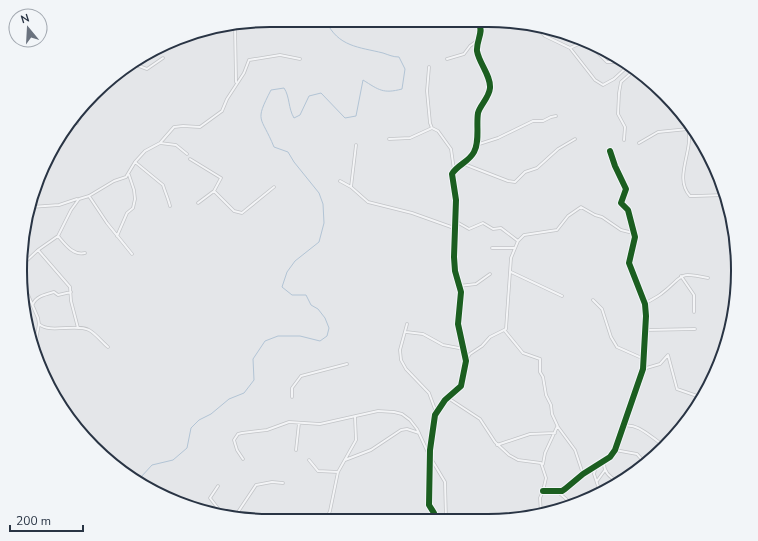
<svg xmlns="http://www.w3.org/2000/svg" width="758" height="541" font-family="'Nunito Sans',sans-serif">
<rect width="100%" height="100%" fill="#e4e6e9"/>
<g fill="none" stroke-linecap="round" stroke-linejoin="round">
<path stroke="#b2c4d5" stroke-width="1" d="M141,481v-4l11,-12 21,-5 14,-12 4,-20 8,-8 12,-6 18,-15 15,-6 10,-13 -1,-21 12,-18 13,-5h22l20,5 7,-5 2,-8 -4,-10 -7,-9 -7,-4 -5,-10h-14l-10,-8 5,-15 8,-11 24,-19 5,-19 -1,-19 -4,-11 -25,-31 -6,-10 -14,-5c-13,-32 -20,-24 -3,-57l13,-2c6,9 4,20 10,30l6,-3 9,-19 12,-3 24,25 11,-2 7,-36c16,10 20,14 39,9l3,-20 -6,-12c-6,0 -10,-2 -16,-4 -24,-6 -45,-6 -57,-32"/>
<g stroke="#c2c4c7" stroke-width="3.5">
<path id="street" d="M505,24l5,2 26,1 9,9 25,12 13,-6
M235,25l1,57
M184,39l27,-6
M590,45l17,17h16
M570,48l25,32 8,5 11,-6 14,-13
M447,59l17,-5 6,-8 7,-5
M131,63l16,6 16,-11
M429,67l-2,24 3,32 2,5 6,3 13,18 3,21
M70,124l7,-1
M688,129c6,21 -15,49 2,67h5l30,-1
M389,139l21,-1 22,-10
M624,140l1,-13 -7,-13 1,-21 2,-11 9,-8 2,-5
M160,143l16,2 11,9
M639,143l19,-11 30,-3
M356,145l-5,42 17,15 44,11 42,15
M476,145l22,-7 35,-17h10l8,-4 5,-1
M190,159l31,19 -7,13 -16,12
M135,162l28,23c2,7 5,13 7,21
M464,164l44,17 7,1 10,-10 12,-4 21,-19 17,-10
M340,181l11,6
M214,191l20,20 8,2 32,-26
M89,196l18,27 25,31
M31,207l28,-2 18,-6
M455,221l14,8 14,-6 10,6 8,-1 17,13
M58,236c7,8 15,20 27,17
M117,236l10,-23 6,-5 2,-9 -1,-9 -5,-15
M492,248h22
M38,250l32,37 1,14 7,27
M22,265l16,-15 20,-14 13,-26 8,-11 10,-3 25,-15 12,-4 9,-15 10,-11 15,-8 14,-16 9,-1 17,1 22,-16 5,-12 17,-26 5,-13 31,-5 20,4
M511,272l51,24
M681,276l13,19v17
M22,281l16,37 1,6 -3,16 -4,1
M459,286l17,-2 14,-10
M593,300l9,9 9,28 6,10 27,12
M33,304c3,-8 14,-10 21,-12l4,3 13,-3
M645,304c5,-4 11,-6 16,-10 24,-18 14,-23 47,-16
M39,324c11,10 37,-1 50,6 6,3 13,12 19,17
M407,324l-7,26 1,10 5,9 23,24 7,19
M646,330l49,-1
M505,331l18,22 17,6v13l3,5 3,18 5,10 1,9 6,13 17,23 8,24
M406,332l17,2 20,11 21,4
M466,360l4,-6 12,-8 8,-9 16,-8 5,-71 7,-17 6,-6 33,-5 11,-14 13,-9 14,8 7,2 19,13 12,3
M643,369l17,-5 8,-9 9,34 23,8
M292,397v-9l9,-12 46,-12
M448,398l32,21 15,23 14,13 9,5 23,3 5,15 -3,13 -3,7 1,15
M623,426c14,-4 29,12 40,19
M497,445l33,-11 25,-1
M296,450l3,-27
M615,450l22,4 8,9
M243,459l-6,-9 -3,-10 4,-6 4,-1 25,-3 22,-8 31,2 58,-13 16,1 8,2 8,6 7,9 13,28 15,25 1,37
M309,460l9,11 20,1
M345,460l26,-10 30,-20 6,-1 12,4
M604,461c-1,10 5,16 13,20
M543,464l2,-11 12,-26
M596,466l-2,8 6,18
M597,481l8,-11
M218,486l-8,12 10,13
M543,491h19l3,-2 18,-15 27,-17 5,-7 28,-81 3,-53 -1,-12 -16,-41 6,-26 -7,-27 -7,-7 5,-14 -11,-23 -5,-15
M558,492l15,13
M236,515l20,-30 16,-3 11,1
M435,519l-1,-6 -5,-8 1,-55 5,-35 10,-15 16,-14 5,-25 -8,-37 3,-32 -6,-21 -1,-14 2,-57 -4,-26c5,-9 17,-12 22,-22 6,-11 2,-27 4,-39 2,-8 11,-15 12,-25 1,-12 -11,-25 -13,-37 -1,-10 7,-19 2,-27
M326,520l4,-9 8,-39 18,-32 -1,-23"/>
</g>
<use href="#street" stroke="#f3f4f6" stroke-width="2"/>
<g stroke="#f2f5f8" stroke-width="8">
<path id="cycleway" d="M543,491h19l3,-2 18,-15 27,-17 5,-7 28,-81 3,-53 -1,-12 -16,-41 6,-26 -7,-27 -7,-7 5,-14 -11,-23 -5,-15
M435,519l-1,-6 -5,-8 1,-55 5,-35 10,-15 16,-14 5,-25 -8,-37 3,-32 -6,-21 -1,-14 2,-57 -4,-26c5,-9 17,-12 22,-22 6,-11 2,-27 4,-39 2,-8 11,-15 12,-25 1,-12 -11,-25 -13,-37 -1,-10 7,-19 2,-27"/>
</g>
<use href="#cycleway" stroke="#1b5e20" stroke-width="6"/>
</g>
<path d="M0 0H758V541H0ZM270 27H488A243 243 0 0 1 731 270V271A243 243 0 0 1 488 514H270A243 243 0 0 1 27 271V270A243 243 0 0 1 270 27Z" fill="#f2f5f8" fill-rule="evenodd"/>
<path fill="none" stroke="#293444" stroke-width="2" d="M270 27H488A243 243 0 0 1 731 270V271A243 243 0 0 1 488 514H270A243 243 0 0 1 27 271V270A243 243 0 0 1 270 27Z"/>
<g transform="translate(28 28) rotate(342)"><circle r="19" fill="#f2f5f8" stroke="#a2a8b0"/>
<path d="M0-3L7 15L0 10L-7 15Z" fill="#6a727e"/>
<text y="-6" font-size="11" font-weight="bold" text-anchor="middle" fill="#293444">N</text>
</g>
<path d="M10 525v6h73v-6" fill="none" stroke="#293444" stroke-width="2"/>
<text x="16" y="525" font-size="12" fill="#293444" stroke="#f2f5f8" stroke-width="3" paint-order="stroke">200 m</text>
</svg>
